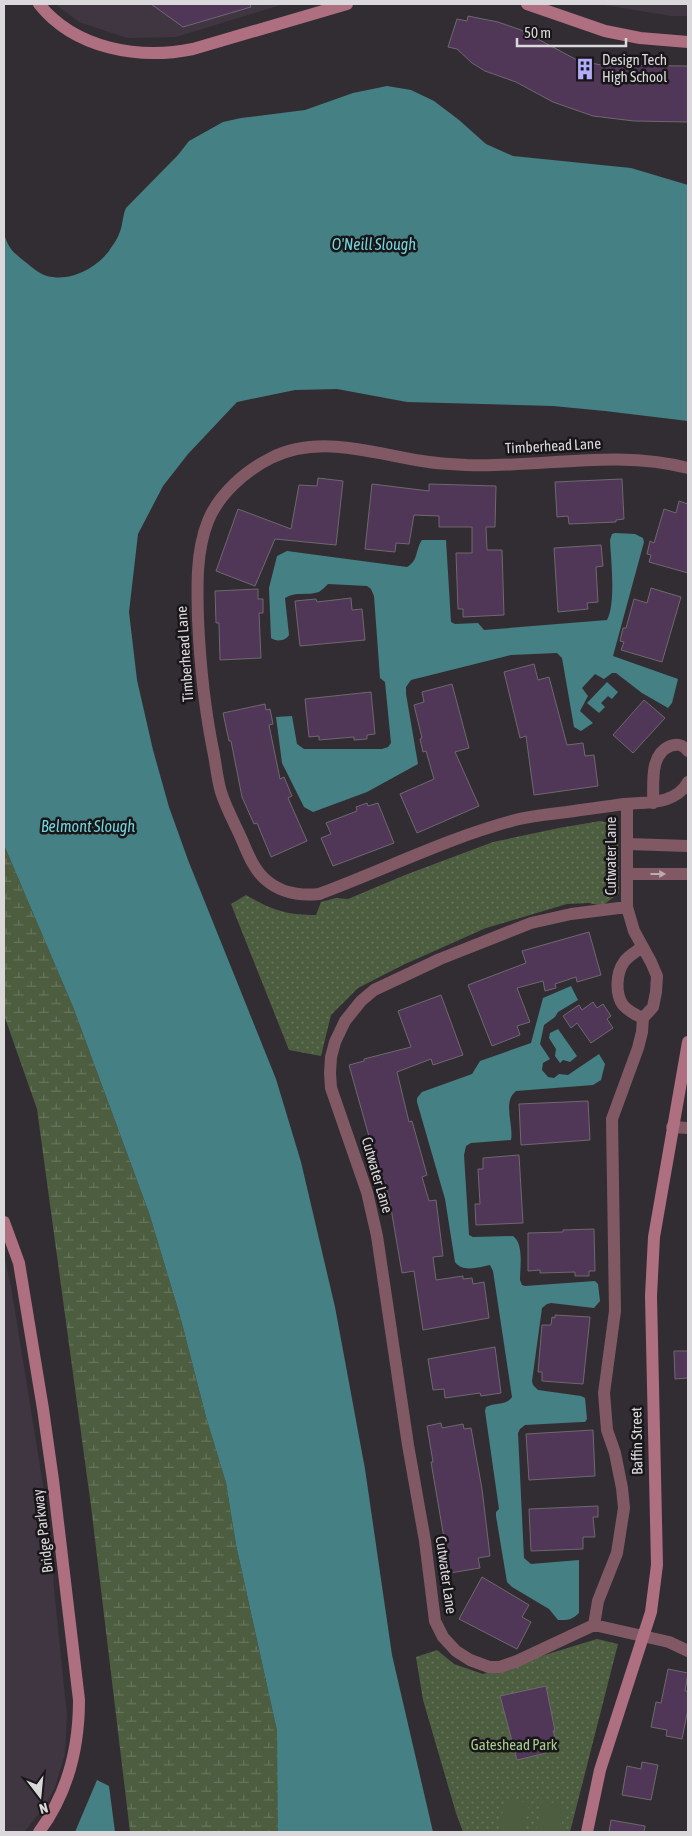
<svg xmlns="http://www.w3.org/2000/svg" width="692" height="1836" font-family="'Asap Condensed',sans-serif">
<defs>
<pattern id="grass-dots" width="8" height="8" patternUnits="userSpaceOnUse" patternTransform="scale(1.25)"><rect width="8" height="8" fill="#4d5e40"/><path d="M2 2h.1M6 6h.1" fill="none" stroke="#66745b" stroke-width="1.8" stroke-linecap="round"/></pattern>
<pattern id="wetland-marsh" width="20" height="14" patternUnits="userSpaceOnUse" patternTransform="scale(1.25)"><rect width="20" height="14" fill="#4d5e40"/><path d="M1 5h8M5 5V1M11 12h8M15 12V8" fill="none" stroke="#66745b"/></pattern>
</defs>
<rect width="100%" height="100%" fill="#322d33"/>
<path fill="#3f3641" d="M55,4h229l-108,33 -49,1 -48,-16z
M598,4h90v12h-17z
M4,1256l7,30 40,249 3,54 13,127 -2,38 -10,33 -9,18 -22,27h-20z"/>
<path fill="url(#grass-dots)" d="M600,821l9,2 9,8 1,62 -17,13 -13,-3 -22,1 -81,24 -81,36 -47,24 -27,27 -10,41 -32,-6 -58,-146 15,-9c26,15 40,20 70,20l5,-13 15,-4 12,1 57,-24 88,-33 66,-14z
M597,1639l21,5 -48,188h-107l-7,-19 -33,-113 -7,-43 21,-7 17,14 29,10z"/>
<path fill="url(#wetland-marsh)" d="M4,845l69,162 76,206 31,103 26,101 20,66 10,62 41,186 3,68 -2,33h-148l-39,-326 -54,-397 -33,-94z"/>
<path fill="#4d5e40" d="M505,1799l24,4 -6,29h-24z
M542,1801l23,4 -5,27h-24z"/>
<path fill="#458084" d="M387,86l24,4 23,11 25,19 27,24 27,12 118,12 57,17v236l-83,-10 -52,-5 -146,-4 -70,-13 -42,1 -58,12 -49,52 -25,32 -25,48 -9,78 8,68 16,70 16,57 19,53 88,219 25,83 34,145 30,162 27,186 41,177h-155l-1,-101 -41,-186 -10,-62 -20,-66 -26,-101 -31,-103 -76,-206 -69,-162v-611c5,15 8,17 20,27 7,5 15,13 23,15 23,6 48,-7 62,-25 3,-5 8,-11 10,-17 4,-8 3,-17 7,-26l52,-53 11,-14 34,-19 18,-4 64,-8 48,-17z
M615,533l20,1 8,4 1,4 -31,114 65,23 -6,24 -4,5 -26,-15 -26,-20h-4l-8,6 -9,-5 -13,14 6,8 -8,15 13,12 -12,8 -7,-4 -12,-69 -5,-5 -46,2 -100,25 -5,7v7l12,70 -51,28 -54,20 -9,-5 -22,-44 -6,-46 16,-1 5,28 7,5h78l6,-2 3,-4 -6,-61 -5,-4 -6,-82 -3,-7 -4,-3 -39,-2c-3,3 -6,6 -9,8 -11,4 -24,-1 -34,6l4,37c-3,6 -13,7 -18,3l-2,-50 8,-32 10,-5 120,16c12,-7 8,-17 15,-27h24l5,82 4,2 23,-1 6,7 123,-10c9,-16 4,-60 3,-80l2,-6z
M607,682l11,10 -6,7 -4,-3 -7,7 4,4 -6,6 -12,-10z
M571,986l7,14 -20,12 -3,5 -11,8 -4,19 10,15 -7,4 -1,7 6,7 6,1 5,-4 9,1 31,-21 6,10 -4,16 -8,5 -77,6c-14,11 -2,34 -5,49l-40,3 -5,3 -2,9 5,80 4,2 40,-1c11,8 7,31 7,44l2,5 3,1 70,-5 3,3 2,17 -6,7 -43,-5 -4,1 -5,4 -10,73 1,4 5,5 43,6 4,2 2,21 -2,3h-3l-57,3 -5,4 -2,4 6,125 7,6 48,-4v53c-7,7 -11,7 -21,7l-9,-11 -37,-22 -5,-5 -11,-66v-4l3,-3 -14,-98 1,-4c9,-5 20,-1 26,-10l-19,-126 -3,-6c-11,2 -27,8 -35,-3l-10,-63 -28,-97v-4l5,-6 50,-18 8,-13 51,-18 12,-45z
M558,1029l19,27 -7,6 -7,-2 -3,3 -5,-7 1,-7 -7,-11 1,-5z
M97,1780l12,6 6,46h-40z"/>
<path fill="#513757" stroke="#6e686f" d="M151,4h99l1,3 -68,20z
M468,16l30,6 23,8 56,30 24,5 87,1v56l-54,-1 -41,-5 -40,-14 -37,-20 -31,-11 -13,-8 -15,-14 -9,-2 9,-28 10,2z
M318,478l25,3 -7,64 -61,-6 -20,47 -39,-15 22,-62 53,20 8,-44 18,1z
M622,479l2,40 -8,1v2l-47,2 -1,-8 -11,1 -2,-35z
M372,484l57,7v-7l67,2 -1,41h-9l1,23h15l2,65 -41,2v-8h-5l-2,-56h16v-26h-33v-11l-25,-1 -5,29 -13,-1 -1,9 -30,-3z
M679,501l9,3v69l-39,-11 2,-7 -4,-1 3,-13 4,2 10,-34 12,4z
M601,545l2,21 -7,1 2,35 -11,1 1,6 -30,3 -4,-64z
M651,588l30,9 -19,65 -41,-12 3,-8 -4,-1 3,-13h3l8,-29 13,4z
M258,589v10h5v14h-4l2,45 -41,2 -1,-37h-3l-1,-32z
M351,598l1,12 10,-1 3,31 -65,6 -5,-45 21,-2 1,3z
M534,664l4,16 11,-3 18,68 16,-2 2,13 9,-1 4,31 -64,9 -8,-59 -6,2 -16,-66z
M452,684l17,64 -14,4 24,54 -62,27 -17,-39 34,-15 -8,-28 -3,1 -3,-13 2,-1 -8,-33 10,-3 -2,-10z
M371,692l4,42 -8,1v4l-13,1v-3l-35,3v-4l-10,1 -4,-38z
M644,700l21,18 -32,35 -20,-18z
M265,704l1,6 4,-1 3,15 -4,1 11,54 4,-2 8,19 -4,2 19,43 -36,16 -14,-34 -3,1 -12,-27 -11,-56h-2l-6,-28z
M367,803l1,3 10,-3 16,40 -61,23 -12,-28 10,-4 -5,-11 31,-12 -1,-4z
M589,932l12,43 -24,7 -1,-5 -21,7 1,4 -11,3 -2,-10 -26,7 13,34 -13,4 3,9 -28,11 -24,-61 58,-22 -4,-12z
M441,995l22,60 -30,10 -2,-6 -34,13 12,50 3,-1 15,54 -5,2 7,24 7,-1 7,56 -10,1 3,23 27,-4v3l9,-1 1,6 11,-2 5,36 -66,12 -9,-59 -12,2 -13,-76 -21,-64 -19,-68 15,-4v-2l47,-12 -13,-36z
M593,1002l4,6 6,-4 8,12 -4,3 6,9 -22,15 -14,-20 -6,5 -8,-12 16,-11 3,5z
M588,1101l2,39 -69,5 -2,-41z
M519,1155l4,68 -47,2 -1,-21h5l-2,-35h5v-11z
M594,1229l1,42h-6v5h-14v-4l-35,1v-3l-12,1v-38l35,-1v-2z
M555,1315l35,2 -7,67 -41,-3v-9h-4l4,-47h9l1,-8 3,1z
M495,1347l6,46 -20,3 -1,-3 -35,5 -1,-9 -11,1 -5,-31z
M674,1351h14v27l-13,1z
M441,1423l1,5 21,-4 1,5 7,-1 11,61 8,67 -12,2 2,10 -30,5 -19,-111h2l-6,-36z
M593,1430l2,46 -66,4 -3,-46z
M598,1506v11h-5l2,20h-12v12l-52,2 -2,-42z
M482,1577l47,28 -7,12 9,5 -14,27 -58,-30z
M668,1669l20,4 -3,18h3v18l-6,30 -16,-3 1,-6 -16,-3 5,-25 5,1z
M546,1686l9,45h-2l3,9 -12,3 2,10 -29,7 -17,-64z
M642,1762l16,3 -7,35 -29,-5 5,-29 14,3z
M611,1820l34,6 -1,6h-35z"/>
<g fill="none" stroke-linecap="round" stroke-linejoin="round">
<path stroke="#815964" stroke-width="12" d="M688,468c-73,-19 -147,0 -221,-3 -13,-1 -26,-1 -38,-3 -52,-7 -108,-29 -158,-4 -26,13 -52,36 -63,63 -12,30 -11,65 -10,98 2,46 6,86 15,131 3,14 4,29 8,42 5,16 14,32 21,48 6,14 12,30 24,40 15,13 34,16 53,14 65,-24 128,-56 196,-74 17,-4 34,-6 52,-8 19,-3 38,-5 57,-8 22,-2 52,1 64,-22
M653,803c1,-20 -4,-48 17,-57 8,-3 13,-1 18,5
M627,804v103l7,24 17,31 6,14 -1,16 -3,15 -10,11 -1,14 -4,16 -26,71 3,192 -11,82 3,37 8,23 7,35 2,20 -7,45 -19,48 -4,24 -77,36 -17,6h-11l-19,-7 -14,-9 -13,-14 -8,-16 -10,-80 -17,-96 -31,-209 -10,-44 -36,-104 -1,-15 1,-16 4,-15 10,-21 16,-20 13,-11 66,-31 91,-36 40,-9 56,-7
M628,844l60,2
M627,874h61
M642,947c-6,5 -14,9 -18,15 -8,11 -9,32 -1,43 5,6 13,10 20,13
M672,1127l16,1
M594,1625l75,17 19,9"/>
<path stroke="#ae6f81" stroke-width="12" d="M39,4c36,45 100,56 154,45l154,-45
M527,4l78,27 35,7 48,4
M4,1222l15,41 24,146 10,71 26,220c0,48 -11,93 -40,132
M587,1832l13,-62 51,-158 6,-47 -6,-269 3,-59 34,-195"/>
</g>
<defs><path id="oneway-solid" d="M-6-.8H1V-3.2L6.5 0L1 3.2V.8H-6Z" transform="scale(1.25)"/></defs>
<use fill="#bcacb2" href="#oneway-solid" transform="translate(658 874)"/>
<defs>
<g id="building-bare" transform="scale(1.725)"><path d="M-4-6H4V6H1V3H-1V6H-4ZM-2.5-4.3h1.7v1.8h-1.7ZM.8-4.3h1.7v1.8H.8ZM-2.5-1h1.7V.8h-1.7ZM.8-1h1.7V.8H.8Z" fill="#b2adf9" stroke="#191619" stroke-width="2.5" paint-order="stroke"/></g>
</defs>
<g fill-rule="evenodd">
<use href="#building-bare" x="585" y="69"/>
</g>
<g text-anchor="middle" stroke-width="5" stroke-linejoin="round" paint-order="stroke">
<g font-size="15" fill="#dbd8dc" stroke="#191619" text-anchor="start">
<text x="602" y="65">Design Tech<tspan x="602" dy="17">High School</tspan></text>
</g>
<g font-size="15" fill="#dbd8dc" stroke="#191619">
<text transform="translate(553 446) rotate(-3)" y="5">Timberhead Lane</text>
<text transform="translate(185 654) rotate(-94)" y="5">Timberhead Lane</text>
<text transform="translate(611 856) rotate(-90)" y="5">Cutwater Lane</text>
<text transform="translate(377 1175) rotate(74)" y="5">Cutwater Lane</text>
<text transform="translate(637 1441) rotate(-91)" y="5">Baffin Street</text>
<text transform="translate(43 1531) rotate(-97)" y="5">Bridge Parkway</text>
<text transform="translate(446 1575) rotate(82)" y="5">Cutwater Lane</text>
</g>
<g font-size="15" fill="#a7cb8d" stroke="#191619">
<text x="514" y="1750">Gateshead Park</text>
</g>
<g font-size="16" font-style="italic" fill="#74d5dc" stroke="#191619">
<text x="374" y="250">O'Neill Slough</text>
<text x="88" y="832">Belmont Slough</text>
</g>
</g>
<rect width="692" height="1836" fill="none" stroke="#dbd8dc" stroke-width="10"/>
<g transform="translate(40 1796) rotate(164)" stroke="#191619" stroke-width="4" paint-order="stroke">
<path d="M0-4L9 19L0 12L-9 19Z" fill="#dbd8dc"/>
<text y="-8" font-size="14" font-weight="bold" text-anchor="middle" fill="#dbd8dc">N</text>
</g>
<path d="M517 38v8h109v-8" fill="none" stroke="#dbd8dc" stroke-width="2.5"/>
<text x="524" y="38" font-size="15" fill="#dbd8dc" stroke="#191619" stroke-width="4" paint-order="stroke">50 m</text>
</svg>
